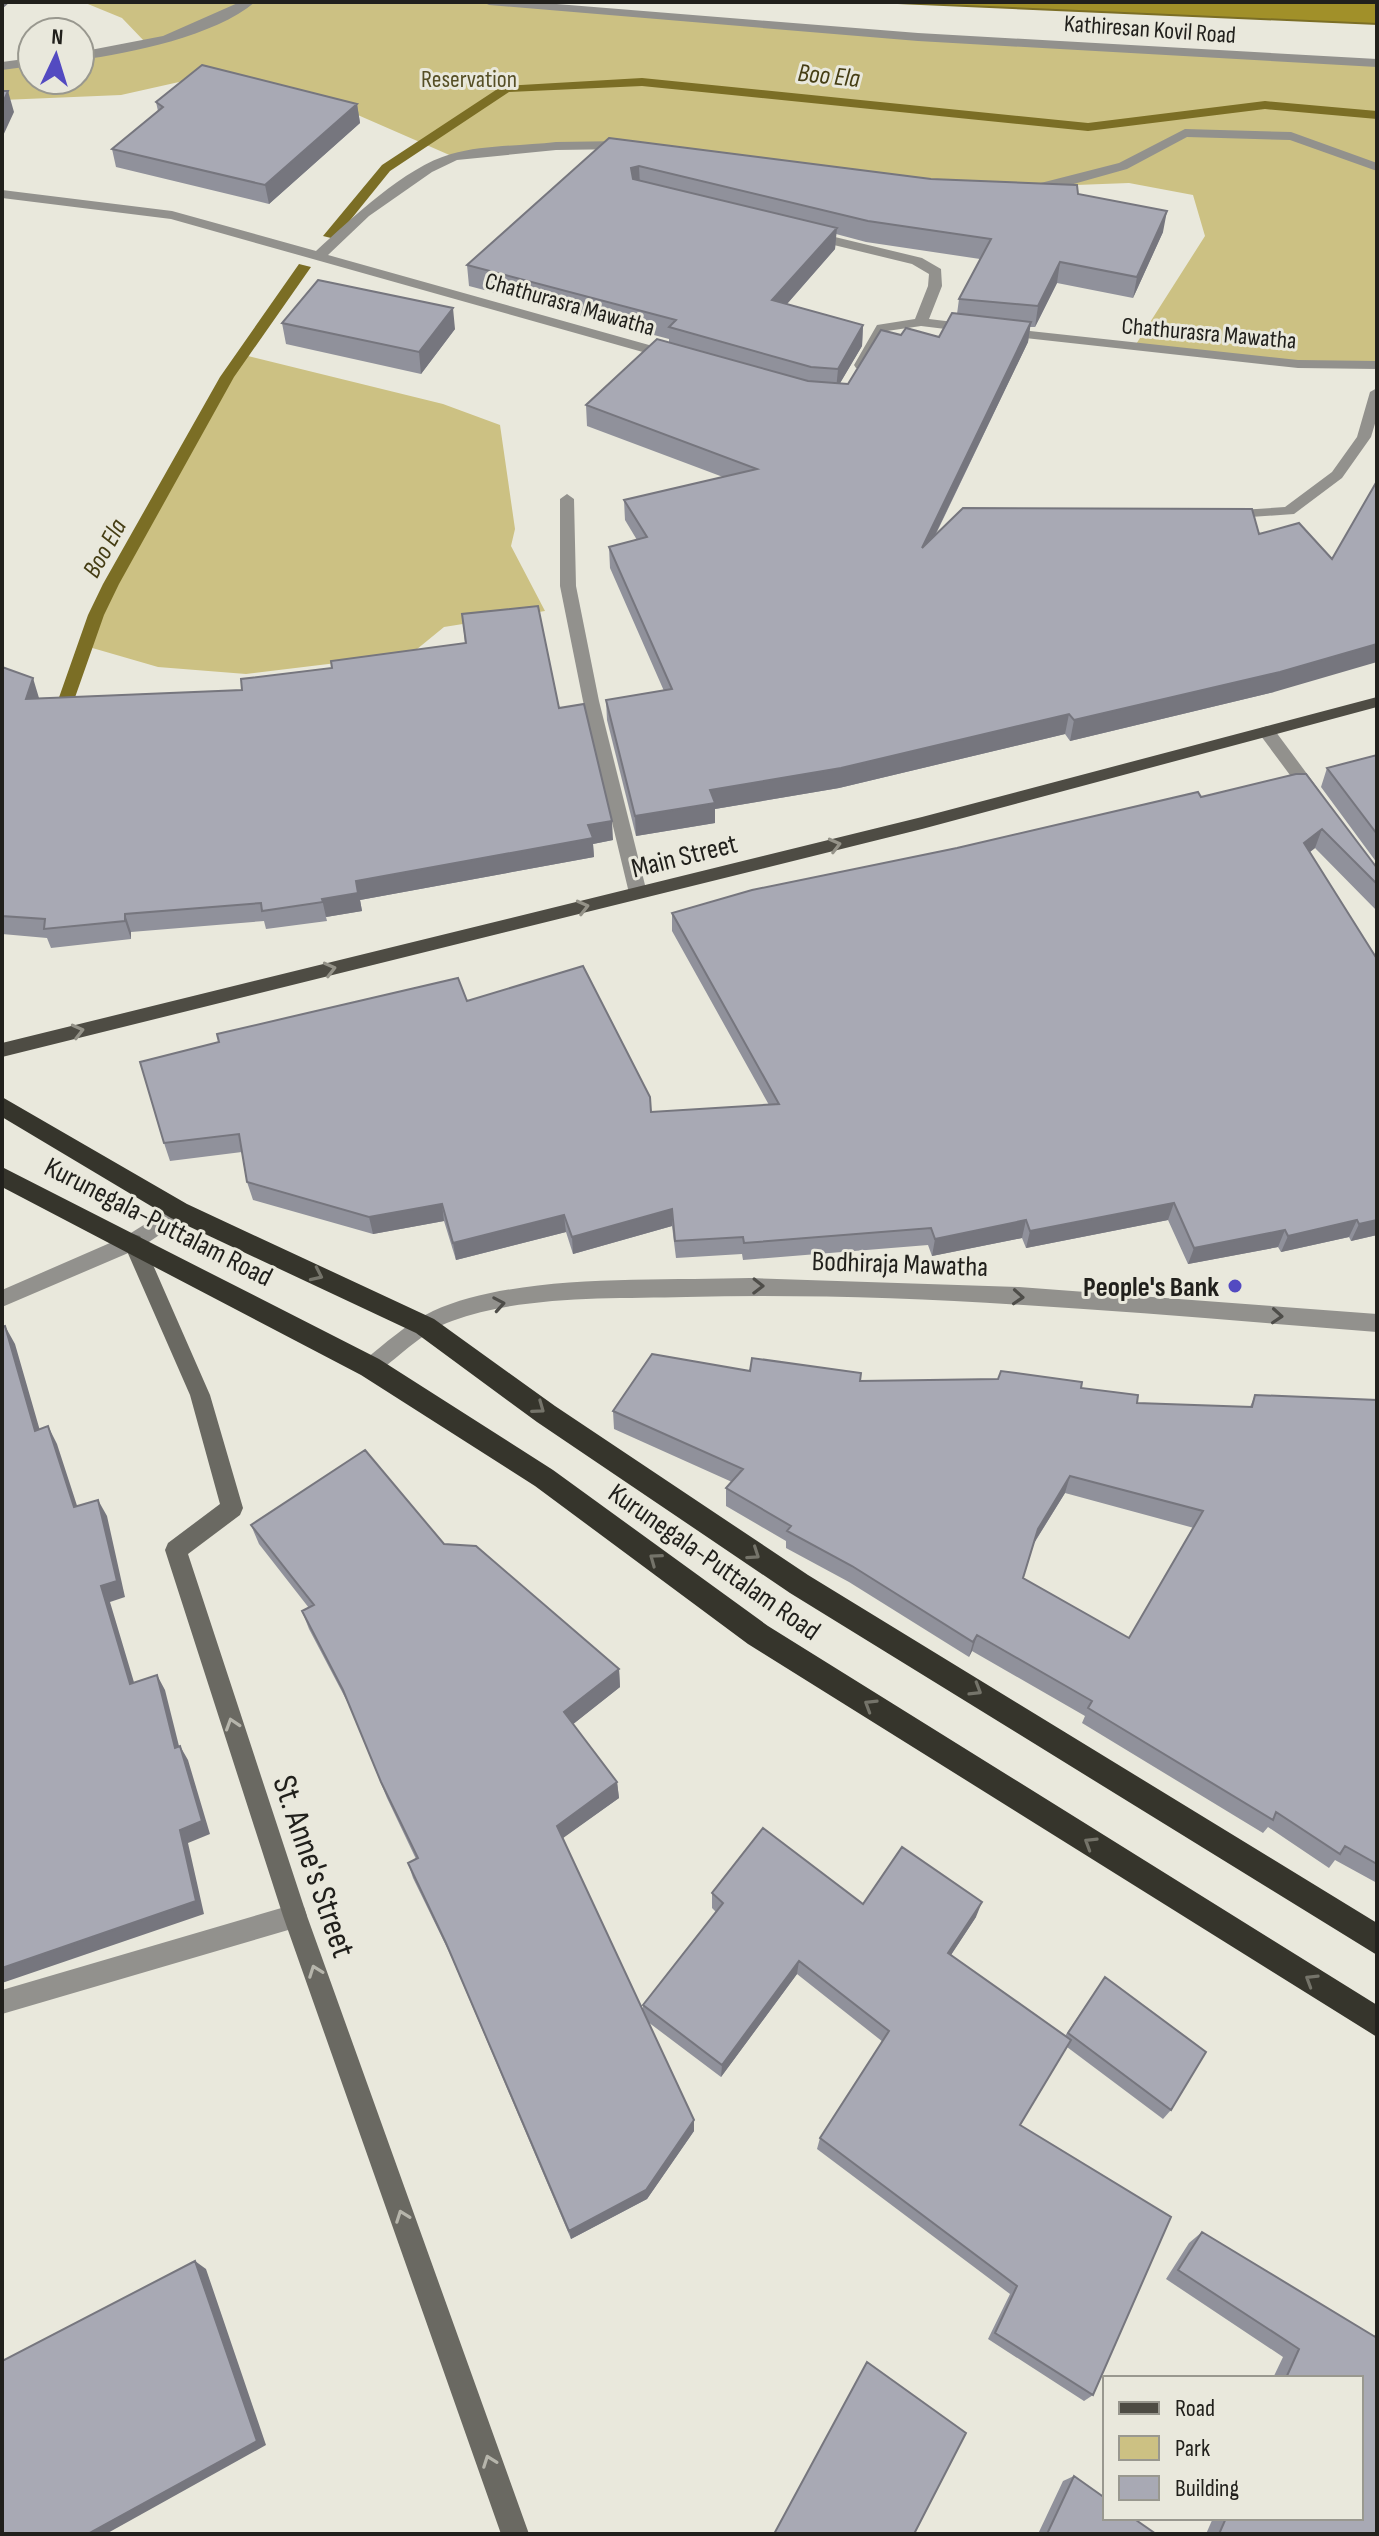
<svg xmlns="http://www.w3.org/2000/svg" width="1379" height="2536" font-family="'Sofia Sans Condensed',sans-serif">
<rect width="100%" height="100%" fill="#e9e8dc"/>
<path fill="#ccc183" d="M83,2h406l429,35 459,26v302l-79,-1 -165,-15 72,-113 -12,-41 -64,-12 -136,5 -299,-33 -138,-9 -102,11 -126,-55 -140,-22 -67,15 -119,5v-34l30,-4v18h48v-24l66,-13 -24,-25z
M244,355l199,49 57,21 15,104 -4,17 34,65 -101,16 -33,27 -165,20 -88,-7 -76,-22 64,-122 81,-146z"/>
<path fill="#a19029" stroke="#7b6e25" stroke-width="2" d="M875,2h502v22z"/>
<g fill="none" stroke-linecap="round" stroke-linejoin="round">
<path fill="#7b6e25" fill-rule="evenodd" d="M642,78l446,45 177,-22 112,10v8l-112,-10 -177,22 -446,-45 -133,6 -119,79 -55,68 -12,-3 59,-71 120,-79z
M299,264l12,3 -77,110 -115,207 -15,31 -38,108 -2,4h-12l-2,-4 38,-108 15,-31 117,-207z"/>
<path fill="#92918d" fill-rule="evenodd" d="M179,1203l7,2 3,6 -3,6 -46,31 -138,59v-17l124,-54z
M295,1904l9,3 3,9 -3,9 -9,3 -293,86v-24z"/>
<path fill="#92918d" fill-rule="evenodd" d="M240,2h15c-40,34 -124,51 -175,58v-8l83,-16z
M483,2h49l386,31 459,26v8l-459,-26 -429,-36z
M32,58v8l-30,4v-8z
M1185,129l106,3 86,31v8l-87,-31 -103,-3 -60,32 -75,21 -21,1 -6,-4 94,-24z
M556,142l69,-1 6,4 -6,4 -69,1 -99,10 -25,12 -63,44 -41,39 346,97v6h-10l-493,-139 -169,-21v-8l170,21 144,40c35,-32 89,-84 135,-97 32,-9 71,-8 105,-12z
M810,231l112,27 19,11 1,17 -13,33 41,5 7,4 -7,4 -49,-6 -34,5 -21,37h-10l-2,-3 23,-40 38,-6 13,-33 1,-12 -17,-10 -107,-26v-6z
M1002,328l296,32 79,1v8l-79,-1 -301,-33v-6z
M1377,388v29l-6,20 -29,41 -48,36 -72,5 -2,-3 7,-5 58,-4 47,-35 25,-35 13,-45z
M567,494l7,5 2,87 23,115 48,192 -9,6 -9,-6 -46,-192 -23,-115v-87z
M1267,726l6,2 46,62v8h-12l-46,-62v-8z
M750,1278l269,9 358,27v18c-230,-18 -460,-41 -691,-35 -76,2 -162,-2 -234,24 -28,10 -51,34 -75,52l-7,3 -7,-3 -3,-6 3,-6c22,-17 44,-38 70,-50 84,-38 224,-30 317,-33z"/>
<path fill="#6a6962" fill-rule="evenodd" d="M133,1234l7,2 3,6 67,153 33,113 -3,7 -52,39 119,362 222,618h-28l-218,-618 -118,-366 3,-7 52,-39 -30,-109 -67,-153 3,-6z"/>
<path fill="#4e4c44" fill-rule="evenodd" d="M1377,697v10l-455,122 -920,228v-14l920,-226z"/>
<path fill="#36352c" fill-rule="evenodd" d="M2,1097l185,107 247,115 121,87 253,169 569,348v32l-587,-362 -253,-171 -121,-89 -245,-115 -169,-101z
M2,1167l377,192 174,111 215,156 609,379v32l-629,-393 -213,-158 -174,-111 -359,-188z"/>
</g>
<path fill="#90919b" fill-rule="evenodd" d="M156,102l201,2 3,19 -91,81 -153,-37 -4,-18 46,-38z
M609,138l322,41 147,15 85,38 -30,66 -76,-15 -22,44h-5l-2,15 -92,192 338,158 -204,49 -5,-7 -226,54 -124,21v14l-79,13 -29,-116 -1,-20 58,-9 -54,-123 -1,-21 28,-7 -12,-20 -1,-20 99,-23 -136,-51 -1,-21 83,-63v-3l-200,-53 -2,-21zM836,234l30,8 114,17 -21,40 -2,15 -18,23 -38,-2 -53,49 -8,-1 22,-37 1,-21 -76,-21 48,-55z
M282,323l173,6 -34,45 -135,-30z
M462,614l97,94 54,132 -20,4 1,13 -234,43 2,11 -36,6 1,4 -61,8 -2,-8 -133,11v7l-80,9 -4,-10 -45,-4v-267l37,31 203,-8 90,-22 133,-25z
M1377,755v108l-56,-76 6,-19z
M1296,774l81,94v43l-62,-63 -5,4 67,383 -26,6 -2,-4 -68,15 -3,-5 -90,17 -20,-44 -142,28 -4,-10 -90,18 -4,-11 -185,15 -1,-6 -66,4 -4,-32 -99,28 -7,-22 -110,28 -12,-39 -71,13 -120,-34 -6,-18 -5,-30 -72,9 -6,-18 303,-142 184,111 118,-7 -97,-174v-18l285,-65 244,-51z
M750,1371l110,10 221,7 56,15 113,4 5,-12 122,5v483l-42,-23 -6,8 -61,-41 -5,6 -181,-110 3,-7 -113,-65 -3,6 -120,-75 -63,-34v-7l-60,-35v-18l6,-6 -118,-53 -1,-18zM1065,1493l129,35 -65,110 -106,-60 10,-33z
M251,1525l193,19 175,125 1,18 -47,37 44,58 2,16 -57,40 81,173v-6l73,-93 -4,-4v-15l151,11 113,13 -25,38 114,81 40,-59 66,133 -8,9 -96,-72 -47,78 73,270 -9,6 -96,-62 22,-45 -193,-145 3,-11 63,-96 -86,-68 -76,103 -73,-55 46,98v11l-47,68 -76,40 -120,-283 -38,-78 -5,-15 8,-4 -29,-61 -37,-91 -41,-78 -7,-18 7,-3 -50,-64z
M1202,2232l172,104 3,-4v202h-171l7,-16h148v-140h-88l10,-21 -117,-78 23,-36z
M1074,2476l82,58h-118l25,-53z"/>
<path fill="#76767e" d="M2,2h8l-8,7z
M8,91l6,21 -12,26v-33z
M357,104l3,19 -91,81 -4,-19z
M639,166l1,21 -8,2 -1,-21z
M1167,211l-4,21 -30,66 4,-21z
M837,228l-2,21 -63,72v-21z
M1060,262l-3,21 -22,44 3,-21z
M453,308l2,21 -34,45 -2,-22z
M1031,322l-3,20 -109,226 3,-20z
M863,325l-1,21 -26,44 2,-21z
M1377,644v18l-103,30 -204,49 4,-21z
M33,678l6,20 -13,1z
M1069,714l-4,20 -226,54 -124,21v14l-79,13 -1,-20 75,-26z
M612,821l1,19 -20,4 1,13 -234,43 2,11 -36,6 -4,-18 34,-18 232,-56z
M1322,829l-7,19 -17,13 6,-18z
M125,914l6,18v7l-6,-18z
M1174,1203l-6,17 -142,28 4,-17z
M442,1204l2,17 -71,13 -4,-17z
M672,1209v17l-99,28 -1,-17z
M564,1215l2,17 -110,28 -3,-17z
M1026,1220l-4,18 -90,18 3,-17z
M1357,1220l-8,17 -68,15 7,-16z
M1377,1220v15l-26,6 8,-17z
M1285,1230l-7,17 -90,17 6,-16z
M5,1326l10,18 30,104 -10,-17z
M48,1426l9,18 26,80 -9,-17z
M1070,1476l-5,17 -33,53 6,-17z
M98,1500l9,16 18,81 -15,5 29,97 -9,-15 -29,-98z
M977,1635l-5,16 -3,6 4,-15z
M619,1669l1,18 -53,42 -3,-17z
M157,1675l8,15 18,72 -8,-14z
M180,1746l8,14 22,74 -22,9 16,71 -202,69v-15l178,-138z
M617,1782l2,16 -60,43 -2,-15z
M982,1902l-6,15 -33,50 5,-14z
M799,1961l-2,13 -76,103 1,-12z
M694,2120v11l-47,68 -76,40 -2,-8z
M195,2261l11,8 60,176 -160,89h-18z"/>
<path fill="#a8a9b4" stroke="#76767e" stroke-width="2" fill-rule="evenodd" d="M202,65l155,39 -92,81 -153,-36 51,-42 -7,-5z
M2,91h6l-6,14z
M609,138l322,41 146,6 1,9 89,17 -30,66 -77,-15 -22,44 -79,-7 32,-60 -123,-18 -229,-55 -8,2 2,11 204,49 -65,72 91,25 -25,44 -27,-2 -142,-40 7,-7 -209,-55z
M318,280l135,28 -34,44 -137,-29z
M952,313l79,9 -109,226 41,-40 289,1 7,25 40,-11 33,36 45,-78v163l-97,28 -206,48 -5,-6 -228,54 -131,22 5,13 -80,13 -29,-116 66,-11 -63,-142 38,-10 -23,-37 133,-31 -171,-64 71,-66 151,42 40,3 33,-54 20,5 5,-7 33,9z
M538,606l21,102 25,-4 28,117 -24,4 5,13 -237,43 2,12 -36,6 1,3 -61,9 -1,-8 -136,11v7l-81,8 1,-10 -43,-3v-249l31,11 -7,21 216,-9 -1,-11 91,-11 -1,-7 135,-18 -4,-29z
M1377,755v79l-50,-66z
M1296,774h10l71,94v16l-55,-55 -18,14 73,116v261l-18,4 -2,-4 -69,16 -3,-6 -91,18 -20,-45 -144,28 -4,-11 -91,19 -4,-11 -187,15 -1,-6 -68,4 -3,-32 -100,28 -8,-22 -111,28 -11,-39 -73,13 -122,-35 -8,-48 -75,9 -24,-81 79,-20 -2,-8 241,-56 9,23 116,-35 67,131 1,15 128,-8 -107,-191 80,-23 205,-42 241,-56 3,5z
M5,1326l30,105 13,-5 26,81 24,-7 19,81 -16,5 29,98 27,-9 18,73 5,-2 22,75 -22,9 16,71 -194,67v-641z
M652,1354l98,17 2,-13 109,15 -1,8 138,-2 3,-8 81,11 -1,6 57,7 -1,8 115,4 3,-12 122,5v464l-32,-18 -5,8 -64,-42 -3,8 -185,-112 4,-7 -115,-66 -4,7 -121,-76 -65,-35 4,-5 -65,-38 17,-19 -130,-58zM1070,1476l133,35 -74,127 -106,-60 15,-49z
M365,1450l79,94 32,2 143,123 -55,43 53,70 -60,44 137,294 -48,70 -77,41 -123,-288 -38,-80 10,-5 -37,-76 -38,-92 -41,-79 12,-6 -63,-80z
M763,1828l100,76 39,-57 80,55 -34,51 123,87 -51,85 151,92 -78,178 -98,-62 22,-47 -197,-148 69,-107 -90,-70 -77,104 -79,-60 80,-102 -11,-10z
M1105,1977l101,75 -35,58 -103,-77z
M1202,2232l175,106v196h-158l7,-16h135v-140h-75l13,-29 -121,-79z
M195,2261l62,180 -169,93h-86v-173z
M867,2362l99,71 -52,101h-140z
M1074,2476l31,22v20h28l23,16h-109z"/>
<defs><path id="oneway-chevron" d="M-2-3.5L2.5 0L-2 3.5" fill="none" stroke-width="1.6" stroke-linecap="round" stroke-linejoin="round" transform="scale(2)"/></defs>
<g stroke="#949288">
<use href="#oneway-chevron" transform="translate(835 845) rotate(-14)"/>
<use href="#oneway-chevron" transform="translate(583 907) rotate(-14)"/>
<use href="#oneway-chevron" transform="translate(330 969) rotate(-14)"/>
<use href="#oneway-chevron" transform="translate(78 1031) rotate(-14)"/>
</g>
<g stroke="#75746a">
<use href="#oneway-chevron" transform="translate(317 1275) rotate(25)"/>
<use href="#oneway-chevron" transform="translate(539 1408) rotate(36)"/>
<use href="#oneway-chevron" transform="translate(754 1554) rotate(34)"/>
<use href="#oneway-chevron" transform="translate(655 1559) rotate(-144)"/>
<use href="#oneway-chevron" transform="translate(976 1690) rotate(31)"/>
<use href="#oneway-chevron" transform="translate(870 1705) rotate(-148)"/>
<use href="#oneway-chevron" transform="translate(1090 1843) rotate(-148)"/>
<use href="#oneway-chevron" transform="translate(1311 1980) rotate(-148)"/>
</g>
<g stroke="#4e4d49">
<use href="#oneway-chevron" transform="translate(758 1286) rotate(1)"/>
<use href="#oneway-chevron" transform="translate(1018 1297) rotate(4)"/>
<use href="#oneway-chevron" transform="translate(499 1304) rotate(-10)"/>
<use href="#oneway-chevron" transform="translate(1277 1316) rotate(4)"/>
</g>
<g stroke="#b6b5ab">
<use href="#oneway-chevron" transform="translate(232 1724) rotate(-108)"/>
<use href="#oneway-chevron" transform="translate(315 1971) rotate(-110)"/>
<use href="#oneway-chevron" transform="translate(402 2216) rotate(-110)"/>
<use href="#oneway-chevron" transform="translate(489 2461) rotate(-110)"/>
</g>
<circle fill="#534ac1" stroke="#e9e8dc" stroke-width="3" cx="1235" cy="1286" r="8"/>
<g text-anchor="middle" stroke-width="6" stroke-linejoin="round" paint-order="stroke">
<g font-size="24" fill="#21201c" stroke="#e9e8dc">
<text transform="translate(1150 29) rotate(4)" y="8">Kathiresan Kovil Road</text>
<text transform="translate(570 304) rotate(16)" y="8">Chathurasra Mawatha</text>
<text transform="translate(1209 333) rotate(5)" y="8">Chathurasra Mawatha</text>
</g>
<g font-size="24" fill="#564f26" stroke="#e9e8dc">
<text x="469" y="87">Reservation</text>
</g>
<g font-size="26" font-style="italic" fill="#453d14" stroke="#e9e8dc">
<text transform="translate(829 75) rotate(6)" y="9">Boo Ela</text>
<text transform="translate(104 548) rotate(-61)" y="9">Boo Ela</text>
</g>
<g font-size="28" fill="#21201c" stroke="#e9e8dc">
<text transform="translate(684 855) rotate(-14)" y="10">Main Street</text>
<text transform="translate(159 1221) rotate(27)" y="10">Kurunegala-Puttalam Road</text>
<text transform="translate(900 1263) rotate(2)" y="10">Bodhiraja Mawatha</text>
<text transform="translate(715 1561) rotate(35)" y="10">Kurunegala-Puttalam Road</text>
</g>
<g font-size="28" font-weight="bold" fill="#21201c" stroke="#e9e8dc" text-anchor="end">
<text x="1219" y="1296">People's Bank</text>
</g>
<g font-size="34" fill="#21201c" stroke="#e9e8dc">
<text transform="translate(315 1866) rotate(71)" y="12">St. Anne's Street</text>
</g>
</g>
<rect width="1379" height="2536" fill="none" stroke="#21201c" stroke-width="8"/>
<rect x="1103" y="2376" width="260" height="144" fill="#e9e8dc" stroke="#99988f" stroke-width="2"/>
<rect x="1119" y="2402" width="40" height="12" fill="#4e4c44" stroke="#99988f" stroke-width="2"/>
<text x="1175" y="2416" font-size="24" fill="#21201c">Road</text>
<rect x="1119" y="2436" width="40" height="24" fill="#ccc183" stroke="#99988f" stroke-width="2"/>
<text x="1175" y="2456" font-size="24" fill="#21201c">Park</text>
<rect x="1119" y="2476" width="40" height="24" fill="#a8a9b4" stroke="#99988f" stroke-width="2"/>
<text x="1175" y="2496" font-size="24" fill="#21201c">Building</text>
<g transform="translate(56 56) rotate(4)"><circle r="38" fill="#e9e8dc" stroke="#99988f" stroke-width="2"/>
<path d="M0-6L14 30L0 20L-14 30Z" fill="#534ac1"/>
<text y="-12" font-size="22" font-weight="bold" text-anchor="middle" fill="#21201c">N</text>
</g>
</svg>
